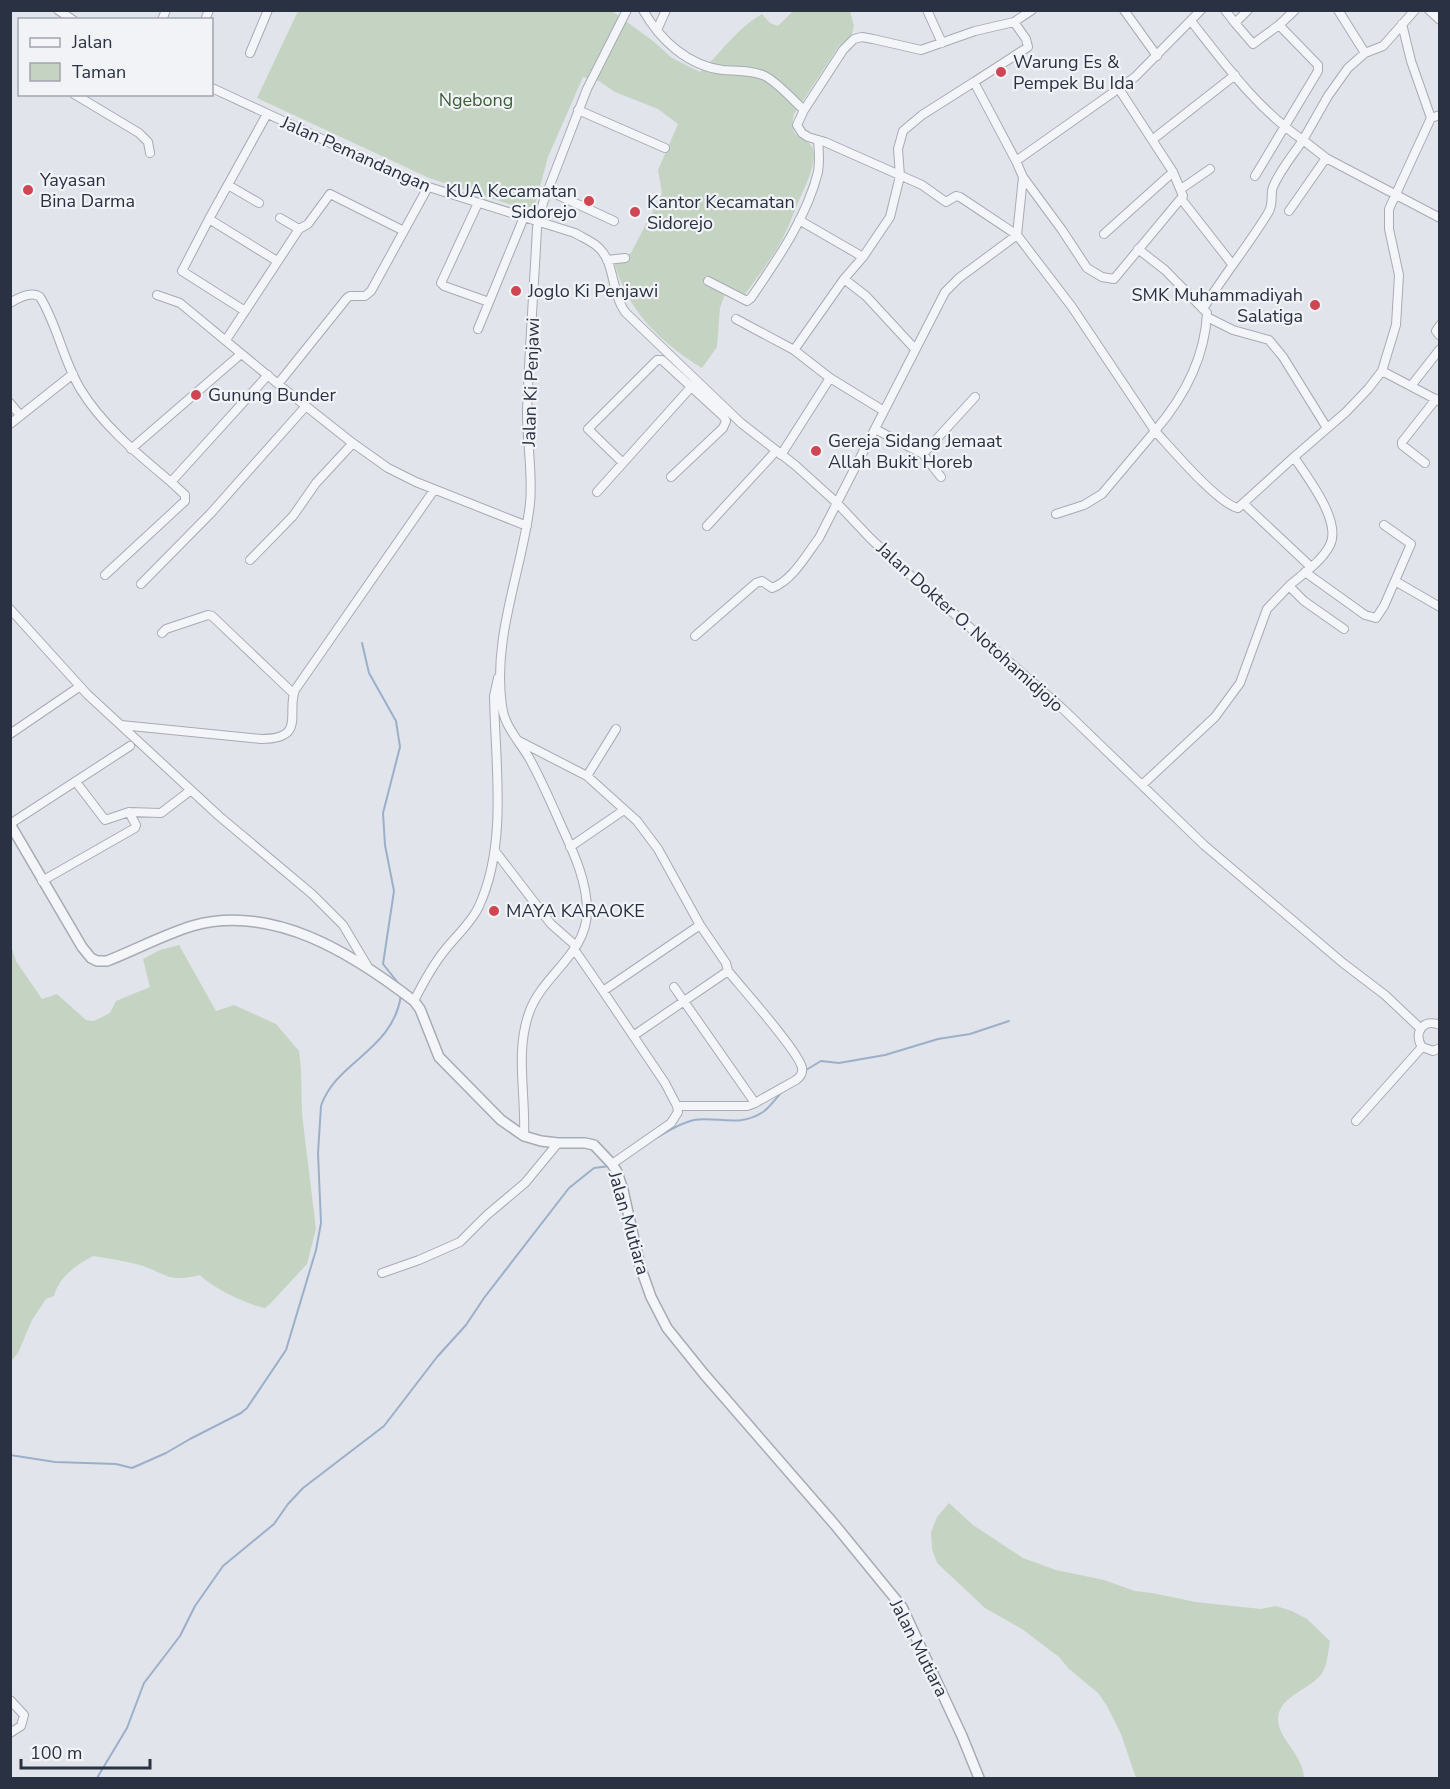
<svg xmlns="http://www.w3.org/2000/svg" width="1450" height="1789" font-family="'Nunito Sans',sans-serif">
<rect width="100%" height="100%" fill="#e1e4ea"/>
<path fill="#c5d4c2" d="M298,11h314l41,30 19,17 28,14c21,-19 37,-44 62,-58l8,9 8,3 15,-15h57l4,15 -3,12 -12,8 -45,68c-8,32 19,19 20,40 0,14 -8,31 -14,44 -6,14 -11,28 -18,42 -11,20 -26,39 -39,57l-18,-3 -5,14 -3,39 -15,21c-41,-25 -74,-57 -87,-103l3,-7 13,-5 31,-60 -4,-23 20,-46 -20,-15 -43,-17 -16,-11 -16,-4 -35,80 -15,55 -104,-34 -172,-80z
M11,945l5,16 26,38 15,-5 29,26 8,1 16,-8 6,-12 34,-14 -7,-28 17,-9 19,-5 37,66 18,-6 42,19 23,27 2,17 1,46 14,115 -9,35 -37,40 -5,4c-17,-3 -54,-21 -65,-33 -33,8 -32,-1 -60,-10 -15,-4 -32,-7 -47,-9 -17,9 -34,21 -39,40l-8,3 -14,21 -14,33 -7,8z
M949,1503l24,22 50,33 33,12 48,10 31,11 17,2 44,9 65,7 15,-3 16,5 15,8 23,22c-2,10 -2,23 -8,32 -11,17 -43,22 -44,46 0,20 25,35 26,59h-168l-15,-44 -14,-28 -9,-13 -29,-24 -10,-12 -37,-28 -37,-21 -48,-45 -5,-14 -1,-17 6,-15z"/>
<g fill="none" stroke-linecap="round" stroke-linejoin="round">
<path stroke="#9cafca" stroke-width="2" d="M362,643l7,30 27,48 4,26 -17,66 2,32 9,46 -11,73 16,20
M806,1070l15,-9 18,2 46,-8 53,-16 32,-5 39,-13
M656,1138c12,-7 24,-15 38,-18 23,-4 45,8 69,-8 6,-4 13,-14 19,-20
M10,1455l45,7 61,2 16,4 34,-15 24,-14 51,-26 6,-5 39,-58 30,-100 5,-27 -3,-70 3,-47c15,-45 72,-55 80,-111
M97,1778l30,-50 17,-45 36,-47 15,-30 28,-40 51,-42 14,-20 15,-16 81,-62 53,-69 29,-32 18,-27 85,-110 25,-20 16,-2"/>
<g stroke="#a6abb4" stroke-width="10">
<path id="minor" d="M58,10l15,10
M643,10c17,30 45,56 80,60 13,1 30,0 42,6 12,6 28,24 39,34
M927,10l15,33
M1124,10l33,46
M1225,10l10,13 13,-13
M1338,10l27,43
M1429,10l11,10
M162,20l4,-10
M205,20l4,-10
M1191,21c33,42 67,89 112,119l25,-44 20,-28 17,-15 18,-7 32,-36
M1014,22l18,-12
M1235,23l18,21 26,-19
M1402,24l9,37 20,57
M657,30l9,-20
M250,53l18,-43
M974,82l54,-35 -2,-8 -12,-17 -39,9 -54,19 -48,-11 -11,-2 -8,2 -11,11 -39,60 -7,15 5,8 6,4 17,5 97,43 24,17 10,-6 4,1 57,38 55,72 83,124 -53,63 -18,11 -28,9
M212,88l207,96 156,49c8,5 19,9 25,16 15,15 11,43 25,63l116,111 54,42 42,38 33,35 32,30 161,141 141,136 139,118 42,32 35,33
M74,94l65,39 9,9 2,11
M578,110l87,38
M267,114l-58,105 68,42
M1152,140l83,-65
M1255,176l63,-105v-6l-39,-40 16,-15
M1023,177l39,53 25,38 15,9 12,2 69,-83 -10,-24 -54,-83
M228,185l31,18
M1181,189l29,-20
M547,190l67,31
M1182,200l50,64
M478,203l-37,80 3,3 45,16
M1289,211l37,-53
M280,218l19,11
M209,219l-27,52 63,40
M799,220l64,37 27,-40 10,-41 -2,-27 5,-18 19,-16 52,-33 42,79
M1104,234l69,-62
M1138,249l27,21 42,43c-2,45 -23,84 -52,118 16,17 63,73 83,77l56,-51 52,-45 22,-23 14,-18 14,-46 3,-50 -10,-46v-20l42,-91 9,-3
M863,257l-19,22 -50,71 36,28 54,33
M607,260l18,-2
M844,279l22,17 49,53
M708,281l39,20 4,-3c26,-38 56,-81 67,-126 2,-11 1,-21 0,-32
M157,295l23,8 98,81 72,57 38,27 28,14 111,44
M10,303c8,-5 22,-12 30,-6 18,29 23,64 41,93 22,36 58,65 90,92
M1203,309c20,-33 45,-63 65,-96 6,-9 2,-18 5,-26 7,-17 20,-32 30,-47l23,18 114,60
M1207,317l26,13 36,10 14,17 44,71
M736,319l58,31
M1440,325l-4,6 4,5
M478,329l46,-112
M226,340l73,-111 9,-5 22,-30 74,37
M1382,371l57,30
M278,384l69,-86 3,-2h15l6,-5 57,-104
M1411,386l29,-37
M10,403l10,12
M10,424l63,-50
M875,429l48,25 52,-57
M131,449l110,-95
M923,454l18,23
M781,455l49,-77
M1294,457c13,20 48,64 36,88 -8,16 -27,29 -40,40l1,3 13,13 40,28
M623,463l-35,-34 69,-69h5l61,56 3,5 -3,7 -52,49
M1425,463l-23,-18v-3l34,-43
M597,492l95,-106
M1244,504l67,63
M707,526l69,-75
M250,560l43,-44 23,-33 37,-40
M1305,572l60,43 11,3 8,-12 27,-62 -27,-19
M105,575l80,-74v-6l-14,-13 97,-107
M1395,581l45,26
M141,584l70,-71 95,-107
M10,609l77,85 132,122 93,78 31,31 25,42
M162,633l4,-4 42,-14 4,1 81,77
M695,636l61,-53 6,-2 10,7c21,-8 34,-33 47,-50l126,-246 14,-14 58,-43 6,-58 -7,-16 119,-84 66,-67
M121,725l140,14c46,0 25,-26 34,-49l139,-200
M10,734l69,-47
M519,741l68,35 50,45 21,28 42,76 -97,66 -29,-42
M587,776l29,-47
M76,782l29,38 24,-8 32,1 30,-23
M1142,785l73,-68 25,-34 27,-74 23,-24
M10,824l120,-78
M570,847l54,-37
M495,851l56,73 25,22
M42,881l93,-53 1,-3 -7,-13
M728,971c13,16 72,82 74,97 1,6 -2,9 -6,12l-41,23
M674,987l81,116 -8,3h-70
M603,991l62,92 12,23 1,6 -7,11 -59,41
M414,1001c9,-18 18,-35 31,-51 11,-14 27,-28 34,-44 29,-62 16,-144 15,-210l4,-18
M1440,1025c-17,-7 -27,8 -18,22l11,4 7,-3
M633,1036l95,-65 -2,-8 -26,-38
M1356,1121l66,-74
M524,1136c2,-41 -9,-84 5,-123 13,-38 58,-59 58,-102 0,-34 -17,-65 -30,-95 -9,-20 -18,-41 -29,-60 -10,-16 -24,-31 -26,-50 -10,-69 20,-135 28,-202 3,-30 -3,-61 -3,-91 2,-62 7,-124 10,-185l6,-25 44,-114 40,-79
M382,1273l37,-13 41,-18 27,-27 38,-32 33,-40
M10,1700l14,15 -3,11 -11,7"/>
</g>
<g stroke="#a6abb4" stroke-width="12">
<path id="tertiary" d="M10,824l72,123 9,11 6,3h10c28,-11 56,-26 85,-35 81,-23 161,28 222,75l6,8 19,48 62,63 23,16 17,5 17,2h27l9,2 18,19 5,8 6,18 17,76 11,31 16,31 37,46 131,151 67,82 60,129 17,42"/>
</g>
<use href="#minor" stroke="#f4f5f8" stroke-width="8"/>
<use href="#tertiary" stroke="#f4f5f8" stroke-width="9"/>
</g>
<g fill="#d04552" stroke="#f1f3f7" stroke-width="2">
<circle cx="1001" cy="72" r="6"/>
<circle cx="28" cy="190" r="6"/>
<circle cx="589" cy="201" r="6"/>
<circle cx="635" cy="212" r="6"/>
<circle cx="516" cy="291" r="6"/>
<circle cx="1315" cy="305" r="6"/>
<circle cx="196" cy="395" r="6"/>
<circle cx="816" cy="451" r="6"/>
<circle cx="494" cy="911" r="6"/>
</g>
<g text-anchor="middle" stroke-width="4.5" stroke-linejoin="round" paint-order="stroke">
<g font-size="18" fill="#293142" stroke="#f1f3f7" text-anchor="start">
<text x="1013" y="68">Warung Es &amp;<tspan x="1013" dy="21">Pempek Bu Ida</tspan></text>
<text x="40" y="186">Yayasan<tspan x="40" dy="21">Bina Darma</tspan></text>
<text x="577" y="197" text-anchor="end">KUA Kecamatan<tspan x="577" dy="21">Sidorejo</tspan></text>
<text x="647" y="208">Kantor Kecamatan<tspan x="647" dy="21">Sidorejo</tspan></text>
<text x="528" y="297">Joglo Ki Penjawi</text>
<text x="1303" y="301" text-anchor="end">SMK Muhammadiyah<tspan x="1303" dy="21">Salatiga</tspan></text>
<text x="208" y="401">Gunung Bunder</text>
<text x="828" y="447">Gereja Sidang Jemaat<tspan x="828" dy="21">Allah Bukit Horeb</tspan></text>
<text x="506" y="917">MAYA KARAOKE</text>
</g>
<g font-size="18" fill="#3b5e36" stroke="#f1f3f7">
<text x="476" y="106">Ngebong</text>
</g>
<g font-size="18" fill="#293142" stroke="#f1f3f7">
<text transform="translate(356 154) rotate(24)" y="6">Jalan Pemandangan</text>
<text transform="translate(531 382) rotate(-88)" y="6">Jalan Ki Penjawi</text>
<text transform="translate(970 627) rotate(42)" y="6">Jalan Dokter O. Notohamidjojo</text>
<text transform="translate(629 1223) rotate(74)" y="6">Jalan Mutiara</text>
<text transform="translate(919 1648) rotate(63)" y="6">Jalan Mutiara</text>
</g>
</g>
<rect width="1450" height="1789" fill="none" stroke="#293142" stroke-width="24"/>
<rect x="18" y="18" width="195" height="78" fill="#f1f3f7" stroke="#a1a5af" stroke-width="1.5"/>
<rect x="30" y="38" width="30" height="9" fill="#f4f5f8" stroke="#a1a5af" stroke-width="1.5"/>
<text x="72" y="48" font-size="18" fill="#293142">Jalan</text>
<rect x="30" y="63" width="30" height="18" fill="#c5d4c2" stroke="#a1a5af" stroke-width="1.5"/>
<text x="72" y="78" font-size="18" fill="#293142">Taman</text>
<path d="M21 1759v9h129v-9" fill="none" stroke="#293142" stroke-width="3"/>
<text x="30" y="1759" font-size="18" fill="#293142" stroke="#f1f3f7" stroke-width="4.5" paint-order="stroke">100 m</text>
</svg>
